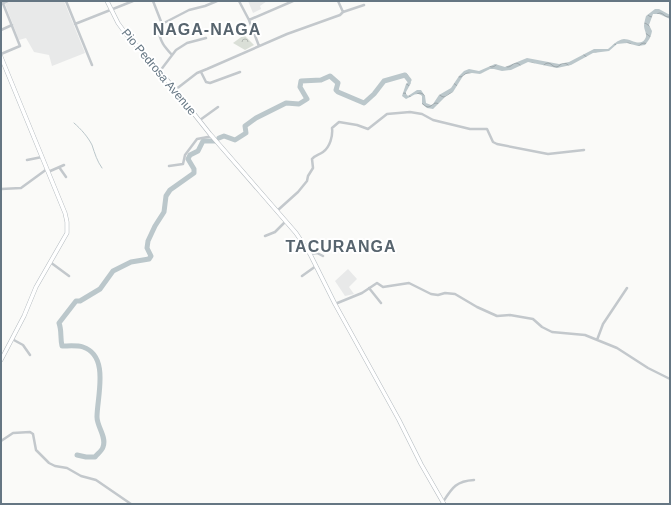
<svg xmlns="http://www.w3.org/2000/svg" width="671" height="505" font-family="Arial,sans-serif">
<defs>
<pattern id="forest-crowns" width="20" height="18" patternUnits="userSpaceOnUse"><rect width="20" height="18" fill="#dadfd7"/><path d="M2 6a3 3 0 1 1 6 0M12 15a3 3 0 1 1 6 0" fill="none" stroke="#b4b9b4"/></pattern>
<pattern id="water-waves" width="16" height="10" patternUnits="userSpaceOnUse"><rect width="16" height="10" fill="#bbc7cb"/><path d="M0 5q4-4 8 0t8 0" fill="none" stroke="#9ca6aa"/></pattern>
</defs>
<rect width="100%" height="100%" fill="#fafaf8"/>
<path fill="#e8e9e9" d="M12,1h52l21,52 -33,13 -3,-11 -15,-3 -8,-14 -7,2 -14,-36z
M248,1h19l-7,5 1,3 -8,4z
M348,269l9,10 -8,8 5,7 -9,2 -10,-15z"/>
<path fill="url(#forest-crowns)" d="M244,35l10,10 -9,5 -12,-7z"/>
<path fill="url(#water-waves)" d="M655,9h4l11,6v4l-11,-5h-6l-4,11 3,6c-1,6 -3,9 -7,14l-7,1 -11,-3 -10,1 -8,7 -16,2 -22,12 -14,3 -29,-6 -17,8 -9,1 -8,-2h-4l-10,5 -8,-1 -6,1 -3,2 -10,16 -8,5 -12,12 -6,-1 -5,-4v-8c-6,-5 -10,1 -16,3l-4,-3 4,-12 2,-2 -4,-6 2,-3 2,2 3,8 -5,9v2l2,2 9,-6h4l4,6 1,7 5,2 2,-1 6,-9 12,-7 8,-12 5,-5 5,-2 10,2 16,-7 10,3 22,-9 32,6 10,-2 25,-13h14c5,-4 9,-9 16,-10 7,0 16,8 21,0 3,-4 -1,-9 -1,-13 0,-3 1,-6 2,-10z"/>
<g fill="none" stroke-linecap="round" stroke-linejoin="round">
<path stroke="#bbc7cb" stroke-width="1" d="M74,123c7,6 14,14 18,22 3,9 5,16 10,23"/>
<path stroke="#bbc7cb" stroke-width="5" d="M219,138l5,-2 11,4 11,-7 -1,-7 11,-8 30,-15 13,1 8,-5 -7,-12 1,-6 20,-1 9,-4 8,7 -2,7 2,2 26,11 10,-9 10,-13 21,-6 4,5
M77,455l9,2h9c2,-3 7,-6 8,-10 4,-10 -6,-20 -6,-30 0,-20 13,-61 -14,-70 -6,-2 -15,-1 -21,-1 -2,-8 0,-15 -3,-23l17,-22h4l20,-12 13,-18 18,-9 18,-3 2,-3 -4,-8 1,-7 7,-15 9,-14 2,-16 4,-6 24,-17v-4l-6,-10 2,-4 8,-4 5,-10h12"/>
<g stroke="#b3babf" stroke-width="4.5">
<path id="secondary" d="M107,1l11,22 8,11 34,37 50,63 86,99 14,21 25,50 64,116 22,44 23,40
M1,57l64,156 2,9v11l-31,54 -12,29 -23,44"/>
</g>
<path stroke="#c3c8cc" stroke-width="2.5" d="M66,1l26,64
M153,1l9,23
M239,1l10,19 10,26
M1,4l7,-3
M343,12l21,-7
M249,20l44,-19
M75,24l58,-23
M162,24l27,-14 16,-4 12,-5
M162,24l-4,6c3,13 6,16 14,25
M1,30l11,-5
M1,54l19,-8 -18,-45
M160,71l16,-21 11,-7 19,-5
M201,72l5,10 4,1 30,-11
M175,90l22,-17 10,-4 80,-35 53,-19 3,-3 -5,-11
M200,120l18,-13
M27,160l15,-3
M169,166l14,-2 2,-9 12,-16 16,-3
M59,167l7,10
M48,172l16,-7
M1,189l20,-1 26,-19
M278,210l20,-18 9,-11 1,-5 5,-8 -1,-9c3,-4 7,-4 11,-7 7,-5 10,-16 9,-24l7,-6 18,3 11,4 19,-15 23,-2 12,2 11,6 37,9h17l6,13 4,2 51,10 36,-4
M265,236l10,-4 11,-11
M310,254l7,-1 6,3
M50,262l19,14
M302,276l14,-10
M369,288l12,15
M335,304l27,-11 15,-10 6,4 26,-4 22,11 7,1 7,-2 10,1 22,13 20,9 13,-1 23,4 9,8 10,5 33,3 32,13 31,20 22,11
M12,339l11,6 7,10
M597,340l6,-16 24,-36
M1,441l12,-8 17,-1 3,2 3,16 13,13 6,3 12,2 14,8 15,4 35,24
M443,502c9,-14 13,-21 31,-22"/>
<use href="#secondary" stroke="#fff" stroke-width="3.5"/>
</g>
<g text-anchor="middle" stroke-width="4" stroke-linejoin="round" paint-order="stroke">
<g font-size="12" fill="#657683" stroke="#fff">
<text transform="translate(159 72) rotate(50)" y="4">Pio Pedrosa Avenue</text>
</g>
<g font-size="16" font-weight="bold" letter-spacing="1" fill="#57646e" stroke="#fff">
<text x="207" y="35">NAGA-NAGA</text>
<text x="341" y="252">TACURANGA</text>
</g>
</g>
<rect width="671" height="505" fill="none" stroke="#657683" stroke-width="4"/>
</svg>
